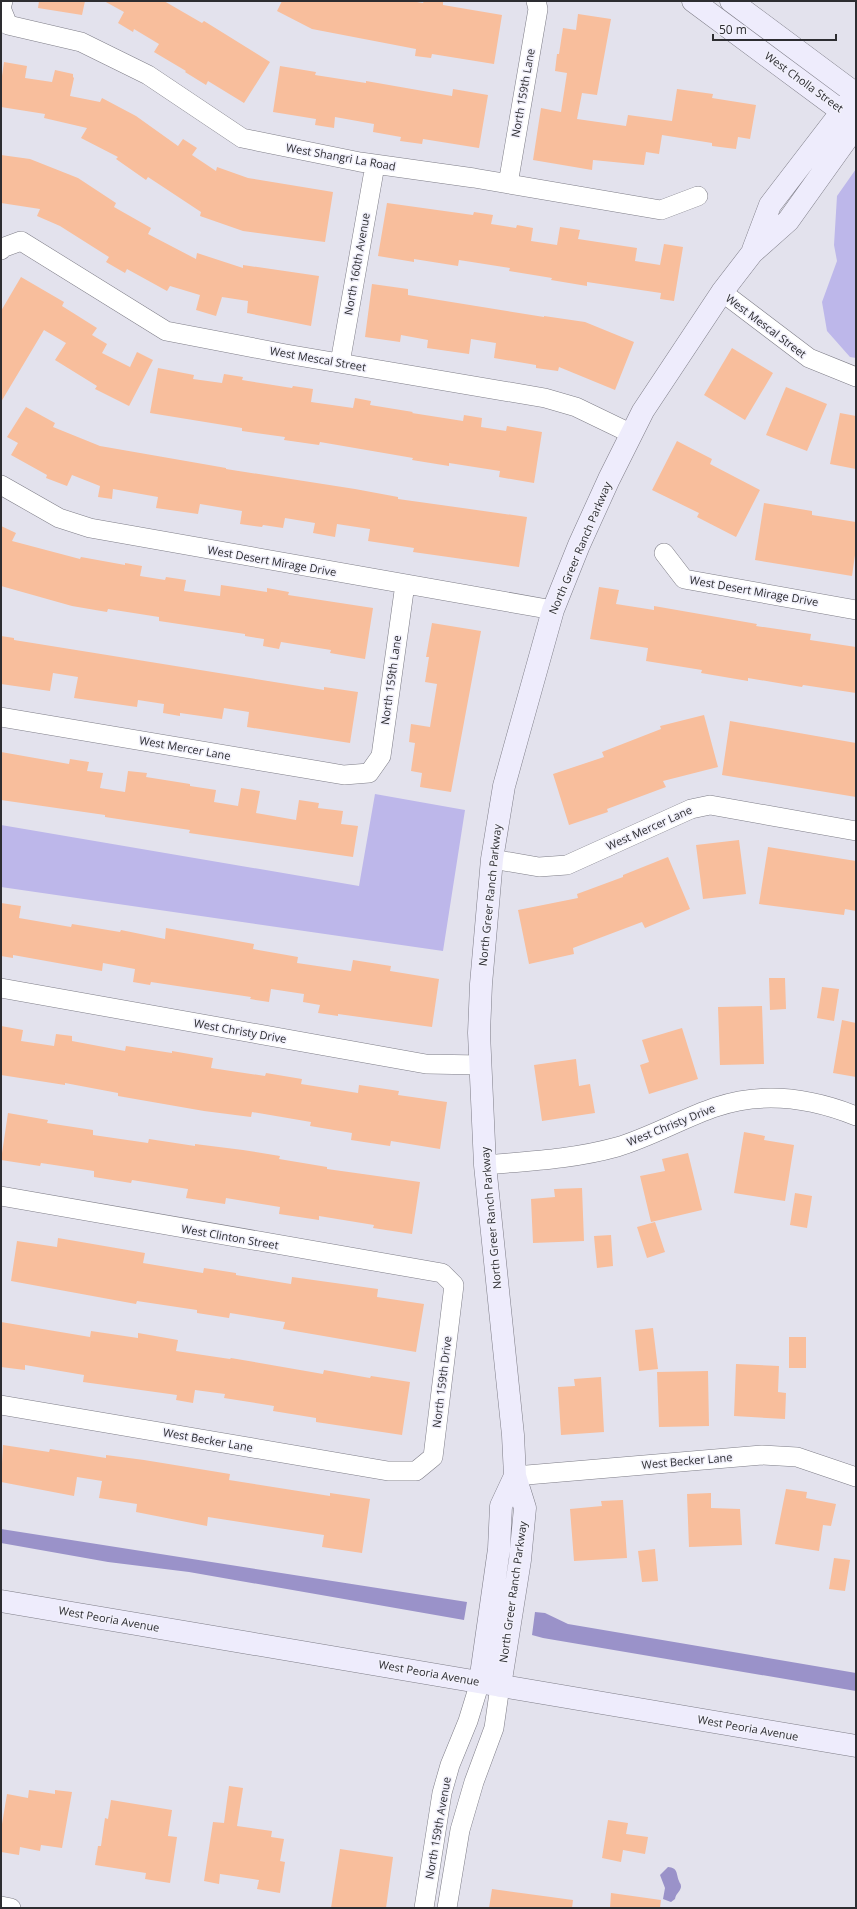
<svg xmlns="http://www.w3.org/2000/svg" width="857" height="1909" font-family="'Open Sans',sans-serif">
<rect width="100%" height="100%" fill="#e3e2ed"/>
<path fill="#bdb7ea" d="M856,169v189l-6,-1 -23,-26 -5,-29 15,-41 -3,-16 3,-49z
M375,794l90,16 -22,141 -442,-64v-62l358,61z"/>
<path fill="#9a92c9" d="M1,1529l466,73 -3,18 -275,-48 -81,-10 -107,-19z
M535,1612l10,1 23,11 288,49v18l-313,-53 -11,-3z
M668,1867c10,1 8,6 11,14 1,3 2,2 2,6 -1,5 -5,6 -6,12l-4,3 -8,-3 2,-11 -5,-13z"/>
<path fill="#f8be9c" d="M39,1h46l-3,14 -44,-7z
M104,1h60l38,22 2,-2 66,41 -26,41 -36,-22 -2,4 -21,-13 1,-1 -32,-19 5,-8 -25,-15 -1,3 -15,-9 6,-11z
M282,1h129l12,2 1,-2h10l9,1v3l59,10 -8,49 -62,-10 -1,4 -16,-2 1,-7 -104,-20 -35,-18z
M578,14l33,5 -14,76 -15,-2 -5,26 49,7 2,-11 44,6 5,-32 36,5 -1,4 44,7 -6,34 -12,-2 -2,12 -24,-3v-3l-50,-8 -3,19 -13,-2 -2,13 -51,-5 -1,10 -59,-10 8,-52 20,4 6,-39 -12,-2 2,-17h2l4,-26 13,2z
M4,62l23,4 -2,12 27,4 3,-12 18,4v3l1,1 -4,18 30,6 2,-4 34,18 42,30 5,-7 14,9 -5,7 24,16 1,-4 31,11 85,14 -8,50 -82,-11 -43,-15 1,-4 -53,-35 -2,3 -30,-21 2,-2 -37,-19 6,-10 -43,-10 1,-4 -44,-7v-24z
M280,66l36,6 -1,3 51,8v-2l86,15 1,-7 35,6 -9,53 -56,-9 -1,5 -22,-3 1,-4 -28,-5 1,-8 -39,-7 -1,11 -19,-3 1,-6 -43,-7z
M1,155l29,4 48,19 38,25 -2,4 37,21 -3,6 48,25 1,-6 46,15v-3l76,11 -8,50 -64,-13 1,-12 -26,-4 -6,19 -20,-6 4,-15 -30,-9 -3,5 -40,-22 -2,4 -19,-11 3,-5 -49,-31 -23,-10 3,-7 -39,-6z
M387,203l86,12 1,-3 19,3 -2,9 25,4 1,-3 16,3 -2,13 26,4 3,-18 20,3 -2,9 59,9 -2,13 25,4 4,-21 19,3 -9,54 -14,-2 1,-6 -74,-11v4l-36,-6 1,-2 -43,-7 1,-3 -51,-8 -1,6 -44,-7v3l-36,-6z
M21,277l43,25 -2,4 35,22 -5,7 15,9 -5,9 28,14 7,-15 16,8 -24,46 -34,-17 2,-3 -42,-26 11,-17 -22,-13 -43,72v-91z
M372,284l36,5v6l136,22v-1l41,6 49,20 -19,48 -56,-23 -1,4 -22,-3v-3l-42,-7 2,-15 -25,-4 -2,15 -42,-6 1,-8 -27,-5 -1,7 -35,-5z
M732,348l41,25 -28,47 -41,-25z
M158,368l36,7 -1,4 29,4 2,-9 19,3 -1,3 50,8 1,-2 20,3 -2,13 42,6 2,-10 16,3 -1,4 43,7 -1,1 51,8 1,-6 18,3 -1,9 25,4 1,-5 35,6 -8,51 -35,-6 1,-6 -51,-8v3l-37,-6 1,-2 -93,-16 -1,3 -35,-5 1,-3 -43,-6v-3l-92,-15z
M786,387l41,17 -20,47 -41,-16z
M26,407l29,16 -2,4 47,19 126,22v1l129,20 43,8v2l129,18 -8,50 -106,-15 1,-4 -46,-7 2,-12 -33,-5 -2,13 -22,-4 2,-10 -30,-5 -2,10 -20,-3 -1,2 -22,-3 2,-13 -42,-7 -2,10 -42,-6 2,-11 -45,-8 -1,10 -14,-2 2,-11 -28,-11 -5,11 -21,-8 1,-3 -36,-20 7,-12 -11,-6z
M840,413l16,3v53l-26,-5z
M677,441l35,18 -2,5 50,26 -24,47 -39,-20 2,-4 -47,-23z
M764,503l48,8v4l44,7v26l-4,28 -97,-16z
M1,526l15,7 -4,8 68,18 1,-2 44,8v-2l17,3 -2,10 25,4 1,-3 20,3 -2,11 36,5 1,-11 46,7v-4l22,4 -1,3 85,13 -8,51 -35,-6 1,-3 -50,-8 -2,7 -16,-3 1,-7 -19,-3v-2l-86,-13v-4l-51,-8 -1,3 -35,-6 -71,-20z
M599,587l20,3 -3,14 38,6v-4l103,18 -1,2 55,8 -1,6 46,7v46l-53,-8 -1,2 -54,-9v3l-47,-8 1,-3 -56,-9 2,-13 -58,-9z
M432,623l49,8 -30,161 -31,-5 2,-14 -11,-2 4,-28 -6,-1 2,-18 19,3 7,-43 -12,-2 4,-25h-3z
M1,636l13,2v2l310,50v-3l34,5 -8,51 -103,-16 2,-15 -25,-4 -2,11 -42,-6v3l-17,-3 1,-9 -26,-4 -1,7 -63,-9 4,-21 -25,-4 -3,18 -49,-7z
M704,715l14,52 -55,14 3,6 -59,22 1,3 -39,13 -16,-51 51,-17 -2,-5 59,-23 -1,-3z
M730,721l126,22v54l-134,-22z
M1,752l68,12 1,-5 19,3 -2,9 16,2 -3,15 25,4 3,-21 19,2 -1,4 44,7v2l26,4 -2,12 24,4 3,-18 19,3 -4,22 40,7 3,-20 20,3 -1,5 25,3 -2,13 17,2 -5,31 -164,-24 1,-3 -85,-13v-2l-104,-15z
M739,840l7,54 -43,5 -7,-54z
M768,847l88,14v50l-11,-2 -1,6 -85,-11z
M668,857l22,52 -45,19 -3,-6 -69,26 1,6 -45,10 -11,-54 60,-12 -1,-4 46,-17v-2z
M1,903l20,3 -2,12 52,9 1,-3 48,8 1,-2 44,9 1,-11 88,16 -1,5 45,8 -1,6 54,8 2,-11 38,6 -1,5 49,8 -7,48 -94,-13v2l-20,-3 2,-8 -17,-3 1,-8 -33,-5 -2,13 -19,-3 1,-2 -54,-8 -46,-7 -1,3 -17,-3 2,-13 -32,-6 -1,8 -89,-16v3l-12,-2z
M769,978h16l1,31 -16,1z
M822,987l17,2 -5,32 -17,-3z
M762,1006l2,58 -44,1 -2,-58z
M842,1020l14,3v54l-23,-4z
M1,1026l22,4 -2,11 33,5 2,-12 16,2v5l53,10 1,-5 46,7v-2l41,7 -2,10 54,8 1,-3 36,6 -1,5 57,9 1,-8 40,6 -1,4 49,7 -7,47 -49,-8 -1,5 -39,-6 1,-7 -42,-7 1,-4 -59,-10 -1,5 -47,-6 -86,-15v-3l-53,-10v2l-64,-10z
M682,1028l16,51 -49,15 -9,-29 9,-3 -7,-22z
M576,1059l3,27 11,-2 5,29 -53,8 -8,-56z
M8,1113l40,7 -1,3 46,7v5l55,8 1,-4 46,7v-2l48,6 37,6 -1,3 48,8v2l93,13 -8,52 -39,-6 1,-3 -55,-9v4l-40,-6 1,-7 -54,-9 -1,6 -39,-6 2,-9 -56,-9 -1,3 -37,-6v-6l-53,-8 -1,3 -39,-6z
M744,1132l21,4 -1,4 30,5 -9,56 -51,-8z
M688,1153l14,57 -51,12 -11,-46 25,-5 -3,-12z
M582,1188l2,53 -51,2 -2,-44 24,-2 -1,-8z
M795,1193l17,3 -5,32 -17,-3z
M655,1222l10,30 -18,6 -10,-31z
M611,1235l2,31 -16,2 -3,-32z
M58,1238l87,15 -2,10 60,10 1,-5 32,5v2l55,9 1,-7 86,12 -1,8 47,7 -8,48 -133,-23 2,-7 -55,-9 -1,5 -32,-5v-3l-60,-9 -1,3 -125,-23 6,-40 40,6z
M1,1322l89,15 1,-6 47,7v-5l40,7 -2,11 54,8 1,-1 92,16 1,-4 46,8 1,-2 39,6 -8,53 -86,-13v-4l-43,-7 1,-5 -50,-8 1,-4 -30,-4 -2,13 -17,-3 1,-5 -94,-13 1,-7 -59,-10v5l-24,-3z
M653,1328l5,41 -19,2 -4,-41z
M789,1337h17v31h-17z
M736,1364l43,2 -1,26 8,1 -1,26 -51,-3z
M708,1371l1,55 -50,1 -2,-55z
M601,1377l3,55 -43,3 -3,-48 17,-1 -1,-7z
M3,1445l46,7 1,-3 56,9v-3l38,5 86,14 -1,6 101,16v-3l40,6 -8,54 -40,-6 2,-12 -116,-18 -1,9 -71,-14 1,-8 -38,-6 3,-17 -25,-4 -3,19 -73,-14z
M786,1489l21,3 -1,6 30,6 -5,22 -8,-1 -4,26 -44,-7z
M711,1493v15l29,1 2,36 -53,2 -2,-53z
M623,1500l4,58 -53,3 -4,-52 32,-3 -1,-5z
M655,1549l3,32 -16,1 -4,-31z
M834,1558l16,2 -5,31 -16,-2z
M229,1786l14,2 -6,38 35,5 -1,6 13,2 -4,22 5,1 -5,31 -23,-4 2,-9 -39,-6 -1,10 -15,-3 9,-59 11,1z
M29,1790l26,4v-4l17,2 -10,56 -21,-3 -1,6 -20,-4 -1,8 -18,-3v-22l6,-36 21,4z
M111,1800l61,10 -4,26 9,1 -7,46 -25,-4 1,-6 -51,-8 3,-19h3l4,-28 3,1z
M608,1820l20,3 -2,11 22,3 -3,17 -22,-4 -2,12 -19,-4z
M340,1849l53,8 -7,51h-55z
M492,1889l81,11 -1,8h-83z
M611,1893l50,7 -1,8h-50z"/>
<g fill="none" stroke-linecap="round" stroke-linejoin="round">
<g stroke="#7e7d87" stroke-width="20">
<path id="street" d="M3,1l-2,7 7,17 73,17 67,33 94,63 118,24 114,16 187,32 37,-14
M508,184l30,-175 -2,-8
M1,250l1,-2 19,-7 145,90 120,23 259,44 31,9 56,27
M722,292l87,66 47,19
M340,363l35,-198
M1,485l58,33 31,10 463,82
M664,553l20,26 172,31
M1,717l343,58 25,-2 12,-17 24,-172
M492,859l47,8 28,-2 124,-56 19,-4 146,26
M1,988l425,76 54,1
M485,1165c45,-4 89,-6 132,-18 34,-10 66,-29 99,-40 47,-16 95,-9 140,9
M1,1196l441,77 12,12 -21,172 -17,14h-28l-387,-66
M515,1476l247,-21 35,2 59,20
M1,1906l10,2
M424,1908l18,-115 8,-28 18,-44 12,-39
M447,1908l13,-78 14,-48 20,-54 6,-42"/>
</g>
<g stroke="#7e7d87" stroke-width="23">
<path id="secondary" d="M693,1l163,121
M731,1l125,93
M753,250l17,-45 86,-112
M1,1601l855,145
M480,1682l19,-133 2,-43 14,-30
M500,1686l20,-126 5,-52 -10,-32 -2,-41 -28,-270 -6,-132 2,-49 11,-125 12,-73 13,-47 36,-129 26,-65 30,-66 34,-68 79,-119 30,-39 36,-32 68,-95"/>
</g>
<use href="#street" stroke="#fff" stroke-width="19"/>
<use href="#secondary" stroke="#eeecfc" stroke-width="22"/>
</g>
<g text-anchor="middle" stroke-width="3" stroke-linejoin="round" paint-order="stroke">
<g font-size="11" fill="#2d2d31" stroke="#f1f0fb">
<text transform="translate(804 82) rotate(36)" y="4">West Cholla Street</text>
<text transform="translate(523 93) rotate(-80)" y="4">North 159th Lane</text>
<text transform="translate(341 157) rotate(10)" y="4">West Shangri La Road</text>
<text transform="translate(357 264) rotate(-80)" y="4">North 160th Avenue</text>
<text transform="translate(766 326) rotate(37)" y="4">West Mescal Street</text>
<text transform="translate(318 359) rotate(10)" y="4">West Mescal Street</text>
<text transform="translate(580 548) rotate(-67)" y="4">North Greer Ranch Parkway</text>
<text transform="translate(272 561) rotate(10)" y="4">West Desert Mirage Drive</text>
<text transform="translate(754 591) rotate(10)" y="4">West Desert Mirage Drive</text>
<text transform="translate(391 680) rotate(-82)" y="4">North 159th Lane</text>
<text transform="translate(185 748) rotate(10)" y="4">West Mercer Lane</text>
<text transform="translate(649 828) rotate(-24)" y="4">West Mercer Lane</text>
<text transform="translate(490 895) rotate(-84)" y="4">North Greer Ranch Parkway</text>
<text transform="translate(240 1031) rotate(10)" y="4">West Christy Drive</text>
<text transform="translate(671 1125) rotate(-22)" y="4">West Christy Drive</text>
<text transform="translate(491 1218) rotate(-95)" y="4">North Greer Ranch Parkway</text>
<text transform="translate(230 1237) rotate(10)" y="4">West Clinton Street</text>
<text transform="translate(442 1382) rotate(-83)" y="4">North 159th Drive</text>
<text transform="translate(208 1440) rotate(10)" y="4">West Becker Lane</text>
<text transform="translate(687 1461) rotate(-5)" y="4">West Becker Lane</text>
<text transform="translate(513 1592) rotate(-82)" y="4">North Greer Ranch Parkway</text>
<text transform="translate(109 1619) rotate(10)" y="4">West Peoria Avenue</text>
<text transform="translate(429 1673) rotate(10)" y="4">West Peoria Avenue</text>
<text transform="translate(748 1728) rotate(10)" y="4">West Peoria Avenue</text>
<text transform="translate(438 1828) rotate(-80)" y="4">North 159th Avenue</text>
</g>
</g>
<rect width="857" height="1909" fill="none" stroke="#2d2d31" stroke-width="4"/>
<path d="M713 34v6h123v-6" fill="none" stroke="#2d2d31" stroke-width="2"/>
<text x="719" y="34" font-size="12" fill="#2d2d31" stroke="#f1f0fb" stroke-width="3" paint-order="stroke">50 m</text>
</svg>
